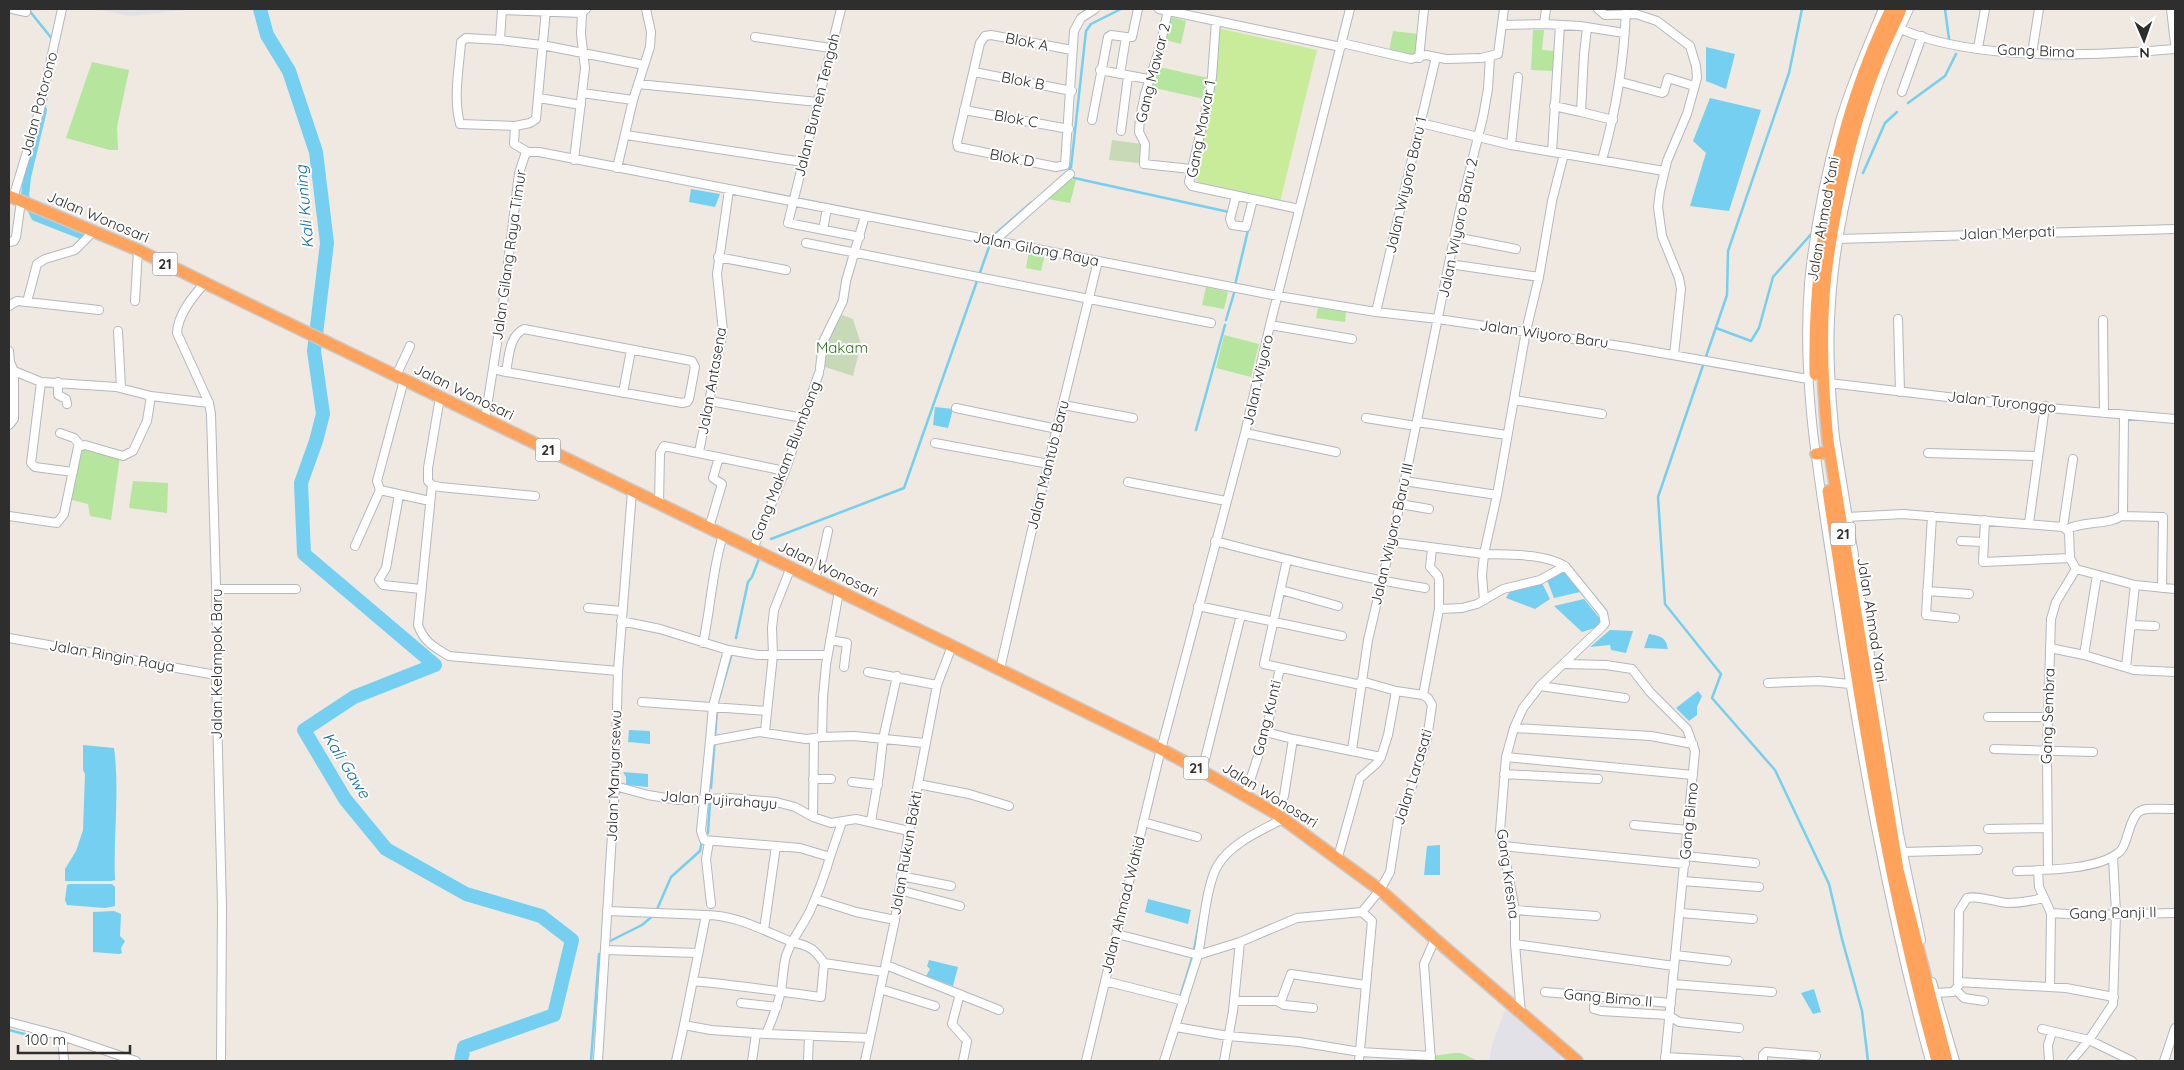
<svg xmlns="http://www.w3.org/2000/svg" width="2184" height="1070" font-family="Quicksand,sans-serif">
<rect width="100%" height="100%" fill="#efe9e1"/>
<path fill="#e3e1e8" d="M95,9h100l-65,7z
M1507,1004l54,45 -1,12h-71l3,-16z"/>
<path fill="#b6e59e" d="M1171,17l15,4 -5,23 -15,-4z
M1533,30h11l-2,20 12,1 -1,20 -22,-1z
M1393,31l26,3 -3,20 -5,1 -22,-4z
M92,62l37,8 -12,57 1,23h-8l-44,-12z
M1155,66l53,12 -4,21 -54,-12z
M1070,179l6,1 -6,23 -22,-4z
M1029,251l16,3 -4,17 -15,-3z
M1206,287l22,5 -4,17 -22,-4z
M1318,308l28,4 -1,10 -29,-4z
M1224,335l35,9 -8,33 -35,-9z
M80,449l40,7 -9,64 -21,-4 -2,-12 -16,-4z
M133,481l35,2 -1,30 -38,-5z
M1454,1053h7l17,8h-45l1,-5z"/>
<path fill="#c8d9b8" d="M1112,140l30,4 -3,19 -30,-3z
M842,315l11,4 8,25 -8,32 -31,-10 4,-23z"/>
<path fill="#c9ec9a" d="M1218,28l99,22 -37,152 -78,-17 -8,-7 18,-81z"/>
<path fill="#75cff0" d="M1706,47l29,7 -9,35 -20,-8z
M1710,98l51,12 -32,101 -39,-5 16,-53 -13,-12z
M691,189l29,5 -5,13 -26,-5z
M935,407l18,2 -5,19 -15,-3z
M1565,571l15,21 -26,6 -7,-18z
M1542,583l8,16 -15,10 -29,-11 4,-7z
M1584,599l17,21 -3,7 -16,5 -28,-26z
M1610,630l23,1 -7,22 -15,-3 -1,-5 -20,2z
M1649,634c11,2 17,3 19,15l-24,-1z
M1698,691l4,5 -5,11v8l-8,6 -13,-13z
M629,730l21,1v13l-22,-2z
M83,745l31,3c6,44 -1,88 1,132l-4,1h-46v-12l11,-18 7,-21 2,-56 -2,-4z
M623,772l25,2v13l-22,-2v-8z
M1440,845v30h-16l3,-29z
M69,884h43l3,3v19l-10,2 -38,-3 -2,-5 2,-15z
M1148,899l43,11 -3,14 -43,-12z
M114,911l7,3 -1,22 5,5 -4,7 1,5 -3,1 -26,-2v-40z
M929,960l29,7 -5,19 -27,-10 4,-7 -3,-3z
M1814,989l7,23 -8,2 -12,-21z"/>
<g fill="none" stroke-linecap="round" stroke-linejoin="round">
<path stroke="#75cff0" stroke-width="2.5" d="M28,9l25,31
M1802,9l-13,64 -61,178 -1,44 -69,202 7,107 56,70 -9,24 63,72 54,114 13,55 20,72 6,50
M1945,9l4,30
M1908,103l37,-27 11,-22
M1067,173l4,-6 15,-136 5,-7 30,-15
M1863,173l22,-50 12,-11
M1074,178l155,34
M994,235l38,-33
M1235,285l14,-59
M1226,320l8,-27
M1716,328l35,13 8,-13 14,-51 40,-45
M1196,430l29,-105
M771,539l133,-51 86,-244
M736,638l12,-56 4,-5 8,-21
M718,702l14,-49
M711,788l6,-77
M708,833l2,-31
M608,942l34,-17 13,-11 16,-37 29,-26 2,-10
M1180,997l13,-42 7,-37
M9,1030l19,5
M591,1061l8,-107"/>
<path stroke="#75cff0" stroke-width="8" d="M43,110l-16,67 -2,19 10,21 46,18"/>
<path stroke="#75cff0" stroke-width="14" d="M260,9l7,26 22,36 27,81 11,91 -13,108 9,63 -7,27 -15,42 3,71 131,111 -81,32 -50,33 41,69 41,50 80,45 75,22 31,24 -18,75 -90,32 -3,14"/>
<g stroke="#b4b7c1" stroke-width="10">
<path id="minor" d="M12,9l14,3
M502,9l-2,31 -34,-2 -5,4c-2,28 -8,55 -1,82l55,2 -1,18 14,8h11l739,144 98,16 62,7 189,28 181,32
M841,9l-53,214 72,14
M1159,9l182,38
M1546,9l-2,15 36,2 44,7
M1598,9l7,6 31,-1 21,7 33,25 6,20 1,12 -10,36 -20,47 -7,30 -2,16 4,29 17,42 2,11 -7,66
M1883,9c-15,37 -33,76 -44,116 -14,51 -25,106 -30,159 -8,101 11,201 26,301 24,160 52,320 95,476
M1909,9c-43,93 -75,208 -79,311 -2,40 1,78 5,118l64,396 22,106
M2171,9l4,34
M502,10l80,3
M1168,10l-8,37 -15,47 -5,24 -1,14 6,12 -1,20 47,5
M1216,21l-4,56 -6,32 -17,73 3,4 107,23
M1502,25l42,-1
M1900,29c79,33 191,27 275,20
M755,37l76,11
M500,40l42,5 102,20
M1342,43l69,16 15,-4 20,4 35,-1 17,-4 6,-45
M1978,48l7,-39
M1072,50l-81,-15 -6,1 -5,7 -23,99 1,5 98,20 9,-2 9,-134 7,-13 14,-9
M2032,53l7,-44
M1419,58l5,-49
M1100,70l48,9
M974,72l98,19
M1120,74l6,-37h6l6,-28
M1621,82l41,11 2,-1 4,-14 26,8
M638,84l180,18
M1902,92l20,-56
M582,93l51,7
M539,98l42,7
M1554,106l27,6 3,-58 3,-26
M964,110l105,19
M1581,112l32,8
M1092,120l16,-83 3,-2 15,2
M1421,123l90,22 153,26
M515,126l15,-3 6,-4 10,-110
M1121,131l7,-55
M626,135l177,27
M1511,145l7,-68
M1552,152l8,-127
M574,160l11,-92 -4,-34 1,-21 4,-4
M1602,160c14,-49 22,-98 24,-150
M617,168l16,-68 17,-53 1,-15 -5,-23
M1236,196l-6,23 2,6 14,2 7,-28
M13,198l27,-89 22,-100
M823,230l4,-22
M1455,237l61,12
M1838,239l337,-10
M994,241l76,-67
M9,242l5,-1 2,-4 5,-36
M806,243l405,80
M718,257l68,13
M1449,264l90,13
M205,283c-12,13 -27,31 -28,50l32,70 2,11 7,239 -2,22 6,231 -1,155
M135,301l3,-51
M27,302l72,8
M9,306l8,-5 10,1 10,-38 8,-5 30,-9 13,-13 4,-7
M1376,312l60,-255
M1898,319l2,73
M2103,320l1,93
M1270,325l82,14
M118,331l3,57
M9,351l1,11 4,9 27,11 75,5 35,9 58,7
M820,368l3,-26 20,-41 3,-20 19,-65
M494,369l7,2 181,32 5,-1 2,-3 6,-32 -3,-6 -168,-32c-15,7 -15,28 -18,43
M396,376l14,-30
M41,382l-10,81 4,4 38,5
M58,382v13l8,4 1,5
M1829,383l186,22 160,14
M623,393l8,-43
M440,397l-12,71v13l4,4 8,2 95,9
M1514,400l88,14
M710,401l93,17
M1063,405l70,13
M956,408l101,21
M1366,418l50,8
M485,419l17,-107 17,-139 6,-18 3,-3
M1417,422l90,13
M9,425l5,-6v-48
M60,433l14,5 7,8
M1245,433l91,19
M935,443l114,21
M699,452l24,-121 -6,-57 12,-84
M1928,453l110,3
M1404,481l93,14
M1128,482l98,19
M432,485l-14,140c6,17 16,22 31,31l169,15
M380,490l50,11
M399,495l-13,73 -7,12 4,5 38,4
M659,504l1,-51 4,-7 121,25
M1400,504l29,5
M9,516l48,7 7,-9 14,-67 7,-2 38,11 10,-5 14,-30 4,-25
M1932,516l-6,99 29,3
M2121,516l42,1 -1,71
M1847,517l56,-3 160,13 6,5 1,26 6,11
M1985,520l-2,42 87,-4
M2029,523l16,-117
M2063,527l10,-68
M709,528l13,-44 -9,-6 6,-21
M2068,529c14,-8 46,-4 55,-15l1,-99
M1215,541c70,18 139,36 210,47
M1961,541l23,1
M1391,542l93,12 13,-59 29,-164 13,-54 13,-76 12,-47
M355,546l25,-56 -3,-9 27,-101
M753,549l32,-78 34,-98
M1432,549l-2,18 8,9 1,4v29
M1287,560l-23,104 97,21
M2076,569l59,16 40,4
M814,579l8,-20 6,-28
M217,589h79
M1281,590l57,16
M1927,591l42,3
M1484,600l-2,-25 2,-21c26,1 58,-1 81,12l38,47 2,10 -3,4 -62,59 -17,22 -9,20 -8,29 -6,74 15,79v34l6,70
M1198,606l144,30
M588,608l34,3
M621,621l39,8 68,21 30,5h69
M2131,625l24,1
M9,638l207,37
M830,640l17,3 -3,24
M703,643c8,-36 9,-73 20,-108
M2050,648l34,7 50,15 41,2
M728,650l-15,56 -3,35 49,-9 47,7 16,-2 1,-40 3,-32 13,-74
M2084,655l13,-80
M1565,664l41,1 26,4 18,23 37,37 8,22 -30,310
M2126,667l9,-82
M1000,669l31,-135 67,-273
M868,672l69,13
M1768,683l51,-2 31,3
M1540,686l85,12
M1423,695l16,-86 23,-1 15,-4 26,-15 37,-9 25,-14
M642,702l125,9
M1988,717h59
M1514,728l137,8 42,8
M765,731l8,-76 -1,-27 2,-18 17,-43
M1266,732l27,7 88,18
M822,737l32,-1 71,7
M710,741l-9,90 3,9 96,8 30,9 12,-35
M1994,749l99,3
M1352,750l16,-110 32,-136 59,-290 24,-97 5,-28 2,-33
M1506,757l187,18
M1202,771l39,-156
M1504,774l94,5
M813,779h18
M852,782l26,3
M918,784l51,10 40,12
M615,786l33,9 30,5 52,-2 46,4 19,5 18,10 18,6 25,-4 53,12
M1245,796l21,-64 14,-64
M1275,813l9,-17 9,-57
M813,817l1,-78
M1283,819c-21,11 -52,24 -65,46 -12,19 -15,66 -20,90l42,-13 57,-24 65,-6 18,-22 10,-18 8,-52 13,-31 16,-50 5,-34 -4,-7 -5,-3 -27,-4 -35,-10
M871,821l8,-46 4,-36 14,-63
M1143,822l54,15
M1634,825l54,5
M1988,829l59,-1
M709,842l-3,17 5,45
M1502,846l183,18
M1903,852l75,-2
M1685,856l70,7
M1338,857l22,-79 17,-15 4,-6 7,-22 8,-44
M2048,868l-1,-116 4,-133 5,-17 20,-33
M2038,870l1,17 12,26 -1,74
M2017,871c27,-1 80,-1 101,-18 5,-3 6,-8 8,-13 11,-37 12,-31 49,-31
M901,876l50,10
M1683,881l76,6
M899,890l61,16
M815,899l41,13 39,8
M1515,910l81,6
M607,911l99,4
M1681,913l72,6
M2051,913l33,2 91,-2
M764,930l12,-84
M1117,934l81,21 -34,106
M1515,944l159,22
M605,950l93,3
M1675,955l52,6
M824,963l60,9
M886,965l113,45
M693,981c43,4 85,10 127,16h1l3,-34c-3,-4 -6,-9 -10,-12 -6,-6 -15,-7 -22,-9 -28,-11 -55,-27 -86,-27l-22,110 27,5 55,4c6,-14 12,-28 15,-44 2,-11 2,-23 5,-34 5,-16 17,-30 24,-45 8,-18 15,-36 20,-54
M1105,981l79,20
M1932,982l23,79
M1958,982l108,6 48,9
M1673,984l99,8
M880,989l55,17
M1956,990l8,8 20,3
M1545,992l126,11
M1935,993l18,-1 6,-7 -1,-3 1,-71 8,-13c12,-3 27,4 40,5 12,0 24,-2 36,-5
M960,994l-8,30 15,17 -4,20
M1595,997l-1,12 7,2 67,4 11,7 60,6
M1234,1001h47l10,-27 74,11
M1279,1002l5,3 29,3
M741,1003l36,4
M9,1022l53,14 74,25
M1176,1027l52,9 71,6 61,10 71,4
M2042,1029l47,11 43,21
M766,1034l103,4
M62,1036l2,25
M1665,1057l74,4
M598,1061l17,-275 3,-115 14,-180
M676,1061l8,-36
M752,1061l4,-27
M808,1061l1,-25
M865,1061l30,-141 14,-89 28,-146 15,-39
M1086,1061l73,-304 86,-324 25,-108 80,-316
M1224,1061l9,-50 7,-69
M1359,1061l13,-140 -10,-9
M1431,1061l-7,-97 11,-25
M1763,1061v-6l3,-3 50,4
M2049,1061l-1,-16 4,-13
M2071,1061l18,-21 24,-36 3,-91 -3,-56
M2164,1061l11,-33"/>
</g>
<g stroke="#c9c9c9" stroke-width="14">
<path id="highway" d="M1901,9c-7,17 -16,34 -23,52 -24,58 -41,135 -50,198 -9,60 -6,122 0,182l70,429 49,191
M9,196l129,54 67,33 747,363 201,99 49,26 73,42 105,77 55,49 142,122
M1815,374c-2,-124 21,-253 76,-365
M1816,454l7,-1
M1828,491c29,192 57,383 109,570"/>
</g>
<use href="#minor" stroke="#fff" stroke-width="8"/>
<use href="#highway" stroke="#ffa35c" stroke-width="11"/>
</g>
<g text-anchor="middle" stroke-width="4" stroke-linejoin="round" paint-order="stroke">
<g fill="#fff" stroke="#6d6d6d" stroke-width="1">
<rect x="152.5" y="252.5" width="25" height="23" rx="4"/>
<rect x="535.5" y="438.5" width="25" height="23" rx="4"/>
<rect x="1830.5" y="522.5" width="25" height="23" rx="4"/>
<rect x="1183.5" y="756.5" width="25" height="23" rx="4"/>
</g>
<g font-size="14" font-weight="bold" fill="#2e2e2e">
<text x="165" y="269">21</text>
<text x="548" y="455">21</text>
<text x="1843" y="539">21</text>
<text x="1196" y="773">21</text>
</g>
<g font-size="15" fill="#2e2e2e" stroke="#fff">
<text transform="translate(1027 42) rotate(11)" y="5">Blok A</text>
<text transform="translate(2036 51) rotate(2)" y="5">Gang Bima</text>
<text transform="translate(1153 73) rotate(-76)" y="5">Gang Mawar 2</text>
<text transform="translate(1023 81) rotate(11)" y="5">Blok B</text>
<text transform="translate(39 104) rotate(-75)" y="5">Jalan Potorono</text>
<text transform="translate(817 105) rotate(-76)" y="5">Jalan Bumen Tengah</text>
<text transform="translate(1016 119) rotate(10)" y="5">Blok C</text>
<text transform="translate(1201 129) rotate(-79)" y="5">Gang Mawar 1</text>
<text transform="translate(1012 158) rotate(10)" y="5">Blok D</text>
<text transform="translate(1406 185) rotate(-77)" y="5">Jalan Wiyoro Baru 1</text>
<text transform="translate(98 217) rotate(23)" y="5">Jalan Wonosari</text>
<text transform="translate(1823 219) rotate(-80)" y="5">Jalan Ahmad Yani</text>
<text transform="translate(1458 228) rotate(-78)" y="5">Jalan Wiyoro Baru 2</text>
<text transform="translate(2007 233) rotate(-2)" y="5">Jalan Merpati</text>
<text transform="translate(1036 249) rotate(11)" y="5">Jalan Gilang Raya</text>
<text transform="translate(509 255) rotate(-82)" y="5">Jalan Gilang Raya Timur</text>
<text transform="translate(1544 334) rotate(8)" y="5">Jalan Wiyoro Baru</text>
<text transform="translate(1258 380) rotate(-77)" y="5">Jalan Wiyoro</text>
<text transform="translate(712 381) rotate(-80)" y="5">Jalan Antasena</text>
<text transform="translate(464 392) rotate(26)" y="5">Jalan Wonosari</text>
<text transform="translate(2002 402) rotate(6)" y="5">Jalan Turonggo</text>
<text transform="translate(786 461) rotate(-69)" y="5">Gang Makam Blumbang</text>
<text transform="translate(1048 465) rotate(-76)" y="5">Jalan Mantub Baru</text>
<text transform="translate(1392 534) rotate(-77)" y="5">Jalan Wiyoro Baru III</text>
<text transform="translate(828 569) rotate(26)" y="5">Jalan Wonosari</text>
<text transform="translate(1872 620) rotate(81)" y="5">Jalan Ahmad Yani</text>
<text transform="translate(112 656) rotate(10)" y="5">Jalan Ringin Raya</text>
<text transform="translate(217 664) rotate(-90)" y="5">Jalan Kelampok Baru</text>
<text transform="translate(2048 716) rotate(-88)" y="5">Gang Sembra</text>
<text transform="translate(1267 718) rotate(-76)" y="5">Gang Kunti</text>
<text transform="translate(614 776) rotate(-88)" y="5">Jalan Manyarsewu</text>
<text transform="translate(1413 777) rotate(-73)" y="5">Jalan Larasati</text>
<text transform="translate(1270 795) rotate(32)" y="5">Jalan Wonosari</text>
<text transform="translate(719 800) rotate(4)" y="5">Jalan Pujirahayu</text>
<text transform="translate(1689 821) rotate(-84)" y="5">Gang Bimo</text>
<text transform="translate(906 853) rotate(-80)" y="5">Jalan Rukun Bakti</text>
<text transform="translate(1508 874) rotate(82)" y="5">Gang Kresna</text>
<text transform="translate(1123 905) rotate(-76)" y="5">Jalan Ahmad Wahid</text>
<text transform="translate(2113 913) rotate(-1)" y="5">Gang Panji II</text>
<text transform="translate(1608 998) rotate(5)" y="5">Gang Bimo II</text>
</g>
<g font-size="15" fill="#2c6e1b" stroke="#fff">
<text x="842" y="353">Makam</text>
</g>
<g font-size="16" font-style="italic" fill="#0d6fa3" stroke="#fff">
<text transform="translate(304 207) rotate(-95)" y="6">Kali Kuning</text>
<text transform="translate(347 765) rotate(58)" y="6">Kali Gawe</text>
</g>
</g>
<rect width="2184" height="1070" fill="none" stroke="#2e2e2e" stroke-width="20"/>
<g transform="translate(2144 40) rotate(178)" stroke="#ffffff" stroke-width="4" paint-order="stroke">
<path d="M0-4L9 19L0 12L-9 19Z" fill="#2e2e2e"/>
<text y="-8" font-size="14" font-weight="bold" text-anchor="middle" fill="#2e2e2e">N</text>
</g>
<path d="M18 1045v8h112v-8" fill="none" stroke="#2e2e2e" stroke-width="2.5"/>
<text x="25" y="1045" font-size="15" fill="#2e2e2e" stroke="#ffffff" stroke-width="4" paint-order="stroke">100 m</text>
</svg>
